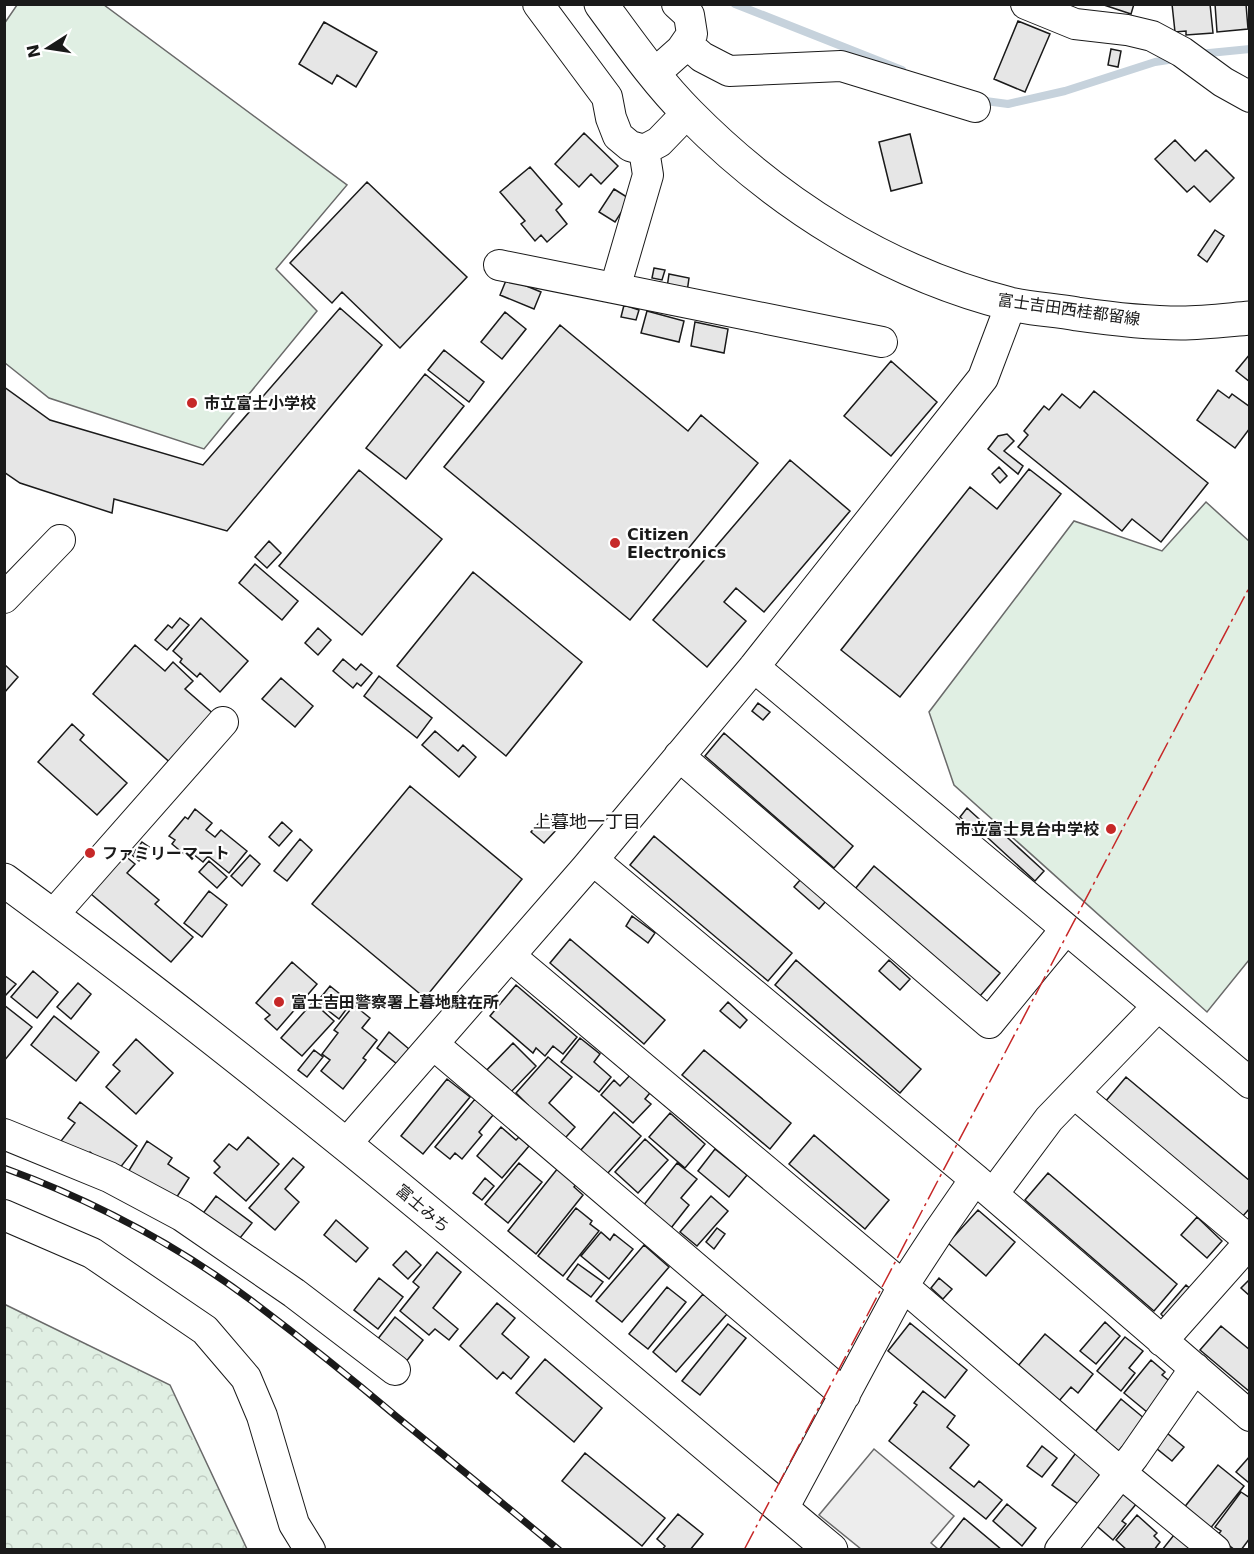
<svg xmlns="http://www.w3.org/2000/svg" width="1254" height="1554" font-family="'DejaVu Sans','Noto Sans JP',sans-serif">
<defs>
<pattern id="forest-crowns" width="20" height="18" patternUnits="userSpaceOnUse" patternTransform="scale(1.5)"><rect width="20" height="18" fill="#e0efe3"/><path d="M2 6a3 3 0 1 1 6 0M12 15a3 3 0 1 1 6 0" fill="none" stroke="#c0ccc2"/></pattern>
</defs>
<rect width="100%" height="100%" fill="#fff"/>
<path fill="url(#forest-crowns)" stroke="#6a6a6a" stroke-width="1.5" d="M4,1304l166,81 77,164h-242z"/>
<path fill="#e0efe3" stroke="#6a6a6a" stroke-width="1.5" d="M17,5h87l243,180 -71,84 41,42 -113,138 -155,-51 -44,-35 -1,-339z
M1206,502l44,40 -1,418 -42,52 -253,-227 -25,-73 145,-191 88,30z"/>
<path fill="#ededed" stroke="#6a6a6a" stroke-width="1.5" d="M874,1449l80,67 -23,27 7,6h-77l-42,-34z"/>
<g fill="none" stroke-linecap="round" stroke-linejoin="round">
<path stroke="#c6d2dc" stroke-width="8" d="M735,4l167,66
M1199,54l51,-5
M978,100l30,4 57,-13 90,-29 20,-3"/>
</g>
<path fill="#e6e6e6" stroke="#1a1a1a" stroke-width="1.5" d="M1101,4h33l-3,10z
M1172,4h38l3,29 -27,2v-4l-11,1z
M1215,4h31l2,25 -31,3z
M1018,21l32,13 -25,58 -31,-13z
M324,22l53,30 -21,35 -19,-12 -5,9 -33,-20z
M1111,49l10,2 -3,16 -10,-2z
M584,133l34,33 -17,18 -10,-10 -12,13 -24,-23z
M910,134l12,49 -31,8 -12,-49z
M1175,140l20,21 11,-11 28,28 -24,24 -16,-16 -7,6 -32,-33z
M530,167l32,37 -6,6 11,14 -20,18 -6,-7 -6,6 -14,-17 4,-3 -25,-29z
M367,182l100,95 -67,71 -58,-56 -10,11 -42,-40z
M614,189l16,10 -15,23 -16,-10z
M1215,230l9,6 -17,26 -9,-7z
M654,268l11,2 -3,10 -10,-2z
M669,274l20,4 -2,14 -20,-4z
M507,278l34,14 -7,17 -34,-14z
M624,305l15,5 -3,10 -15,-3z
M340,308l42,37 -155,186 -113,-32 -2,14 -92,-30 -16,-11v-85l46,33 153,45z
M647,311l37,10 -5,21 -38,-9z
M505,312l21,17 -24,30 -21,-17z
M695,322l33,7 -4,24 -33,-7z
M560,325l128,106 13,-16 57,48 -128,157 -186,-153z
M444,350l40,32 -15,20 -41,-32z
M1250,354v28l-14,-11z
M891,361l46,41 -46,54 -47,-40z
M425,374l39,32 -58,73 -40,-31z
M1218,390l11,8 3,-4 18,13v21l-15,20 -38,-28z
M1094,391l114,92 -47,59 -29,-23 -10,12 -104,-84 10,-12 -4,-4 20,-25 5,4 13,-16 18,14z
M1007,434l7,7 -10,10 19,15 -5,8 -30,-25 10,-13z
M790,460l60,51 -86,101 -28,-24 -12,14 22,19 -39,46 -54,-47z
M999,467l8,9 -7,7 -8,-9z
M1029,469l32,25 -161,203 -59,-47 129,-163 27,22z
M359,470l83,69 -80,96 -83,-69z
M269,541l12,12 -14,15 -12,-11z
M255,564l43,37 -16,19 -43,-37z
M473,572l109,90 -76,94 -109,-90z
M180,618l9,7 -22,25 -12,-10 13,-15 4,3z
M201,618l47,43 -28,31 -20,-19 -3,4 -17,-15 2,-3 -9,-8z
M318,628l13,12 -13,15 -13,-12z
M135,645l30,26 8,-9 20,19 -8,8 31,27 -42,50 -81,-72z
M343,659l13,11 5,-6 11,9 -11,13 -4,-3 -4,5 -20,-17z
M4,664l14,13 -14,16z
M379,676l53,42 -15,20 -53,-42z
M281,678l32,28 -18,21 -33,-28z
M758,703l12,9 -7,8 -11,-9z
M72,724l12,11 -4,5 47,43 -30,32 -59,-53z
M435,731l23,20 5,-6 13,12 -17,20 -37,-32z
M724,733l129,113 -19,22 -129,-112z
M410,786l112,93 -97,119 -113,-94z
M967,808l22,20 -7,8 -22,-19z
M195,809l17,14 -6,7 9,7 6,-7 26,21 -18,22 -21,-17 -5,6 -15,-12 -4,4 -12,-10 3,-4 -6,-4 16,-19 3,2z
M546,815l13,12 -15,16 -13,-11z
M282,822l10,9 -13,15 -10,-9z
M997,828l47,43 -9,10 -47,-43z
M654,836l138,117 -24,28 -138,-116z
M300,839l12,11 -25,31 -13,-10z
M142,842l7,5 -10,14 -7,-6z
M124,855l11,9 -8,9 32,27 -4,4 38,33 -22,25 -80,-68z
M250,855l10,9 -18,22 -11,-10z
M209,861l18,16 -10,11 -18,-16z
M874,866l126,107 -20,23 -125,-107z
M801,879l25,22 -7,8 -25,-22z
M209,891l18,14 -25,32 -18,-14z
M632,916l23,17 -7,10 -22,-17z
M570,939l95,81 -21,24 -94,-81z
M796,960l125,109 -21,24 -125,-108z
M889,960l21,19 -10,11 -21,-19z
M292,962l25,22 -40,46 -12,-11 5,-4 -14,-12z
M33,971l25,21 -21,26 -26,-21z
M4,975l12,9 -12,13z
M78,983l13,11 -20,25 -14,-12z
M516,985l61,52 -14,17 -10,-8 -8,10 -9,-8 -3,5 -43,-37z
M330,986l21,17 -12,16 -22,-17z
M313,1002l21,19 -32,35 -21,-18z
M728,1002l19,18 -7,8 -20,-17z
M4,1005l28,22 -28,34z
M354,1005l16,13 -8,10 15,12 -14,18 3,2 -23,29 -22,-18 9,-11 -8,-6 16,-21 -4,-3z
M54,1016l45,36 -23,29 -45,-36z
M389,1032l20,17 -12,15 -20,-16z
M580,1038l20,16 -6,8 17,15 -12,15 -38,-30z
M136,1039l37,34 -37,41 -30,-27 14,-16 -7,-6z
M513,1043l23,23 -29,30 -26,-20z
M314,1050l9,7 -16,20 -9,-7z
M704,1050l87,73 -21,26 -88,-74z
M548,1057l24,20 -23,26 26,24 -17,19 -37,-33 7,-8 -12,-12z
M634,1071l20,17 -9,11 6,5 -18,19 -32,-28 13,-15 6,6z
M1126,1077l124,104v27l-8,9 -137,-115z
M447,1079l23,18 -47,57 -22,-18z
M475,1099l18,16 -14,17 3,3 -20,24 -7,-6 -5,6 -15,-12z
M80,1102l57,44 -21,27 -26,-21 -5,7 -24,-18 14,-18 -7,-5z
M614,1112l27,24 -34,38 -27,-23z
M670,1113l35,31 -20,24 -36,-31z
M501,1127l15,13 3,-3 10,9 -27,32 -25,-22z
M814,1135l75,65 -24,29 -76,-65z
M248,1137l31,27 -33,37 -32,-28 6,-6 -6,-6 15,-17 8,6z
M645,1139l23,21 -30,33 -23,-21z
M147,1141l25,17 -4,6 21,14 -16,25 -48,-26z
M715,1149l32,26 -18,22 -31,-26z
M293,1158l11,9 -19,22 14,13 -24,28 -26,-22z
M519,1163l23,19 -34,41 -23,-19z
M677,1163l20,16 -16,19 8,7 -18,23 -32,-17z
M558,1168l19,15 -3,4 9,8 -47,59 -28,-23z
M1048,1173l129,111 -23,27 -129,-111z
M485,1178l9,8 -12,14 -9,-7z
M216,1196l36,27 -16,20 -35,-27z
M711,1196l17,15 -31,35 -17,-14z
M576,1208l16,13 -2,3 9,7 -36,45 -25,-20z
M978,1210l37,32 -29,34 -38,-33z
M1197,1217l25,24 -15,17 -26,-23z
M336,1220l32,28 -12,14 -32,-27z
M717,1228l8,6 -11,15 -8,-7z
M601,1232l9,8 4,-6 19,15 -24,30 -28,-23z
M644,1245l25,22 -47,55 -26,-21z
M406,1251l15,14 -13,14 -15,-14z
M437,1252l24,20 -28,36 25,21 -9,11 -14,-11 -6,6 -29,-24 19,-24 -6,-5z
M578,1264l25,18 -12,15 -24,-18z
M379,1278l24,19 -25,32 -24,-19z
M939,1278l13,11 -9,10 -12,-11z
M1250,1279v17l-9,-8z
M1186,1285l7,6 -26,30 -6,-7z
M667,1287l19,15 -38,47 -19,-15z
M703,1294l24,20 -51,58 -23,-20z
M497,1303l18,15 -13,16 27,23 -18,22 -8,-7 -6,7 -37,-33z
M395,1317l28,23 -18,23 -28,-23z
M1105,1322l15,14 -24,28 -16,-13z
M910,1323l57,47 -22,28 -57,-47z
M728,1324l18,14 -46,57 -18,-14z
M1221,1326l29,24v42l-50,-42z
M1045,1334l48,40 -15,19 -7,-6 -12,14 -41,-35z
M1125,1337l18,14 -14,17 6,5 -14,18 -24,-20z
M545,1359l57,49 -28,34 -58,-49z
M1151,1360l14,12 -3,3 10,8 -25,29 -23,-19z
M923,1391l32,25 -8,11 22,18 -19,23 24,19 5,-6 23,19 -16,19 -97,-78 28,-36 -3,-2z
M1121,1399l24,20 -26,32 -24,-19z
M1162,1429l22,18 -12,14 -21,-17z
M1042,1446l15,12 -15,19 -15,-11z
M1081,1446l22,24 -16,22 -6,14 -29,-21z
M585,1453l80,65 -23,28 -80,-65z
M1250,1456v24l-2,2 -12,-10z
M1218,1465l26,21 -35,44 -26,-21z
M1119,1487l18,16 -15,18 4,3 -13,16 -22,-19z
M1241,1492l9,6v40l-9,12h-6l-18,-14 4,-5 -6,-4z
M1007,1504l29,24 -14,18 -29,-25z
M678,1514l25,20 -13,16h-28l3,-4 -8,-7z
M1137,1515l20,18 -3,3 6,6 -6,8h-27l-11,-10z
M964,1518l38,32h-63z
M1178,1530l14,20h-30z"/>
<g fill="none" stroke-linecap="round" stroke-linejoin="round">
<g stroke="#1a1a1a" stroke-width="32">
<path id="minor" d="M538,4l69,93 4,21 7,18 12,10 14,4 15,-8 28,-29
M1026,4l49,20 52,6 25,6 30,16 41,30 27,15
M686,43l16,14 27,14 112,-5 134,41
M654,74l27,-24 11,-16 -3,-19 -12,-11
M499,265l383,77
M615,288l33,-113 -4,-25
M4,598l56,-58
M754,667l496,416
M679,756l310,267 77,-94
M593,860l382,319 275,237
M53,915l170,-193
M510,956l393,330 218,187 94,77
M433,1044l412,351
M1074,1093l176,148
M4,1134l105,43 73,39 112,77 101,77
M346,1144l240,-276 168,-201 229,-289 28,-74
M993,1194l56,-75 109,-113
M4,1215l88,38 113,77 41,48 16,38 32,108 16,26
M1162,1341l88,-99
M783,1509l120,-223 36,-55 36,-52
M1060,1550l74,-94 61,-88"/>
</g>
<g stroke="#1a1a1a" stroke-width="35">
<path id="major" d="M601,4c28,38 55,77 88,110 89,90 198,159 321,190 22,5 45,6 67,10 35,5 70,9 104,9 23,0 46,-3 69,-5"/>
</g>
<g stroke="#1a1a1a" stroke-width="35">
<path id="highway" d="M4,880c287,209 555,442 827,670"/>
</g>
<use href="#minor" stroke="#fff" stroke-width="30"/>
<use href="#major" stroke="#fff" stroke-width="33"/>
<use href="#highway" stroke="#fff" stroke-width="33"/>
<g stroke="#1a1a1a" stroke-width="7">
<path id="rail" d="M4,1168c88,32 173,77 248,133 49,37 98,76 145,116 54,44 108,88 162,133"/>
</g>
<use href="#rail" stroke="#fff" stroke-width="4.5" stroke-dasharray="14" stroke-linecap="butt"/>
<path stroke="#c62828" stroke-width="1.5" stroke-dasharray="21 4.5 3 4.5" stroke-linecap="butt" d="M744,1550l506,-964"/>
</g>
<g fill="#c62828" stroke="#fff" stroke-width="2">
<circle cx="192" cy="403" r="6"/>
<circle cx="615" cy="543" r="6"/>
<circle cx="1111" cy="829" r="6"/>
<circle cx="90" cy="853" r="6"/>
<circle cx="279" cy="1002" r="6"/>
</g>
<g text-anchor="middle" stroke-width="4.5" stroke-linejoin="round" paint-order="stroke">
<g font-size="16" fill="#1a1a1a" stroke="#fff">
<text transform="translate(1069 309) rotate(8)" y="6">富士吉田西桂都留線</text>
<text transform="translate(423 1208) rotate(40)" y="6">富士みち</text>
</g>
<g font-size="16" font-weight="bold" fill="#1a1a1a" stroke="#fff" text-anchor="start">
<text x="204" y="409">市立富士小学校</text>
<text x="627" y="540">Citizen<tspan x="627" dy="18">Electronics</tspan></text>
<text x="1099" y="835" text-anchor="end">市立富士見台中学校</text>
<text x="102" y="859">ファミリーマート</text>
<text x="291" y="1008">富士吉田警察署上暮地駐在所</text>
</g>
<g font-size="18" fill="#1a1a1a" stroke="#fff">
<text x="587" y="828">上暮地一丁目</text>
</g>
</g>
<rect width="1254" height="1554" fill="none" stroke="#1a1a1a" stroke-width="12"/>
<g transform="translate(48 48) rotate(258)" stroke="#ffffff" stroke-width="4.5" paint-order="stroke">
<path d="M0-4.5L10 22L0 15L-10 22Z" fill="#1a1a1a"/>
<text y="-9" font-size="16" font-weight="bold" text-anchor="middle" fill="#1a1a1a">N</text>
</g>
</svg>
